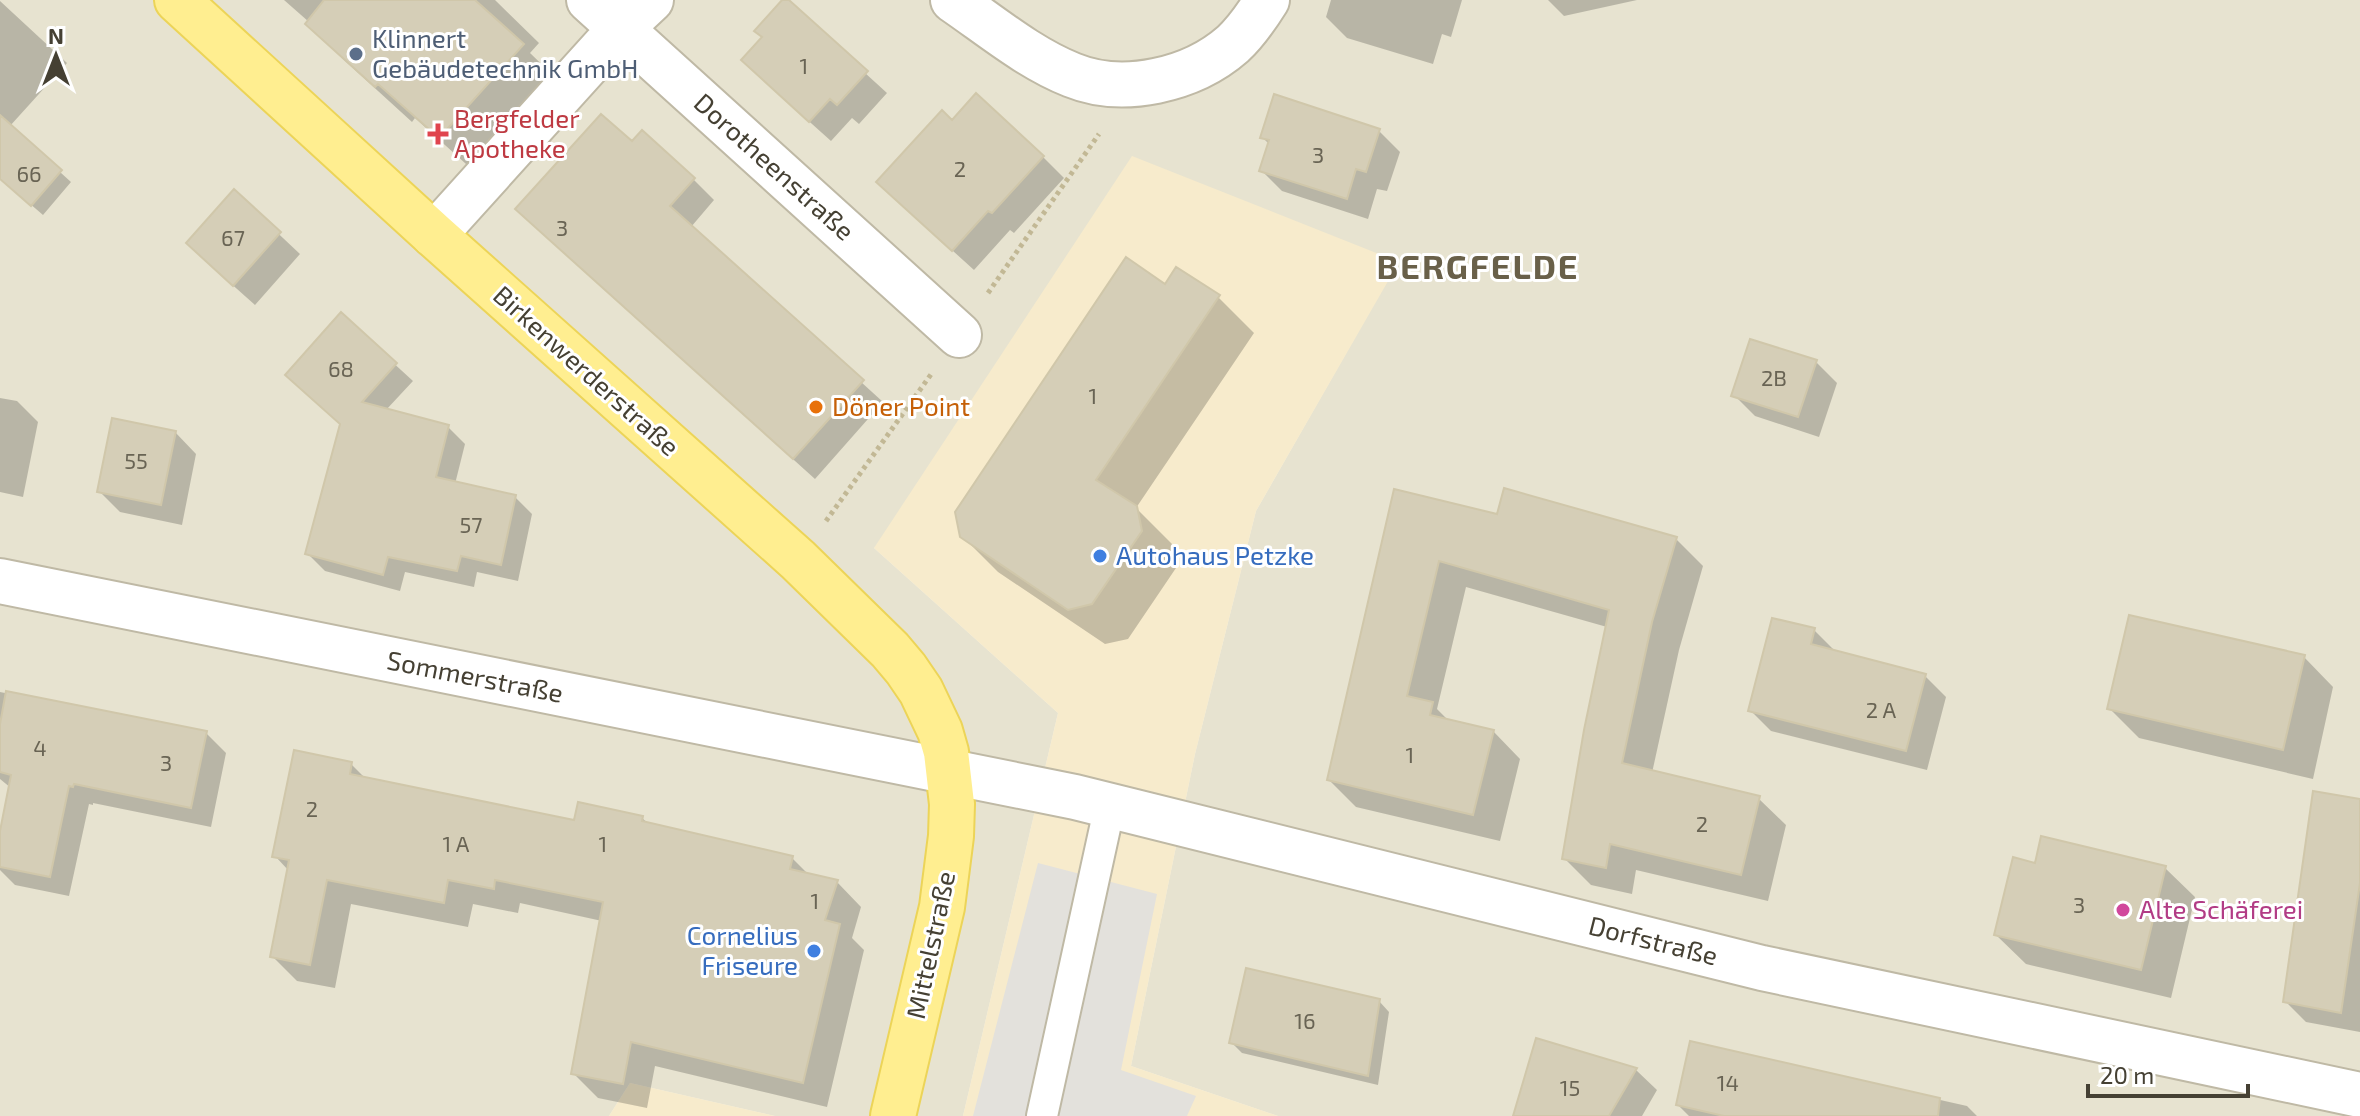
<svg xmlns="http://www.w3.org/2000/svg" width="2360" height="1116" font-family="'Exo 2',sans-serif">
<rect width="100%" height="100%" fill="#f3f0e3"/>
<path fill="#e7e3d0" d="M0,0h2360v1116h-1082l-147,-50 64,-312 61,-243 142,-249 -524,286 184,165 -95,403h-188l-145,-33 -21,33h-609z"/>
<path fill="#f7ebcc" d="M1132,156l267,106 -143,249 -61,243 -64,312 147,50h-315l95,-403 -184,-165z
M630,1083l145,33h-166z"/>
<path fill="#e3e1dc" d="M1038,863l119,31 -36,176 75,26 -9,20h-214z"/>
<path fill="#0003" d="M284,0h211l44,43 -9,10 29,28 -83,92 -61,-55 -3,4 -68,-62 -36,-36 1,-2z
M785,0l102,93 -28,31 -7,-6 -21,23 -67,-60v-43z
M1331,0h131l-11,37 -9,-3 -9,30 -86,-26 -21,-21z
M1548,0h89l-73,16z
M0,1l67,62 -67,74z
M952,123l91,34 21,21 -50,55 -4,-3 -36,40 -74,-67z
M1379,131l21,21 -13,39 -10,-2 -9,30 -86,-28 -21,-21 9,-25 -8,-8z
M18,134l53,48 -28,33 -43,-37v-23z
M632,144l61,35 21,21 -23,27 192,175 -68,77 -277,-250z
M234,192l66,62 -45,51 -46,-41z
M1218,297l36,36 -118,175 36,36 4,24 -48,71 -23,5 -107,-72 -36,-36z
M341,315l72,66 -27,29 62,17 17,17 -10,40 60,13 17,17 -14,67 -41,-9 -3,15 -69,-15 -5,19 -75,-20 -17,-17 34,-129z
M1816,362l21,21 -18,54 -64,-21 -21,-21z
M0,398l17,3 21,21 -15,75 -23,-5z
M175,432l21,22 -14,71 -62,-13 -21,-21z
M1395,492l103,24 178,23 27,27 -24,84 -27,123 106,25 28,27 -18,76 -132,-31 -4,24 -41,-9 -27,-27 43,-231 -141,-40 -29,122 12,12 44,10 27,28 -20,82 -144,-34 -27,-27z
M1814,630l21,21 90,25 21,21 -19,73 -156,-39 -21,-21z
M2304,657l29,30 -20,92 -174,-41 -29,-29z
M0,692l206,41 20,20 -15,74 -118,-24v2l-4,-1 -20,92 -54,-11 -15,-15v-28l11,-54 -11,-9z
M351,764l16,16 209,43 66,-5 8,7 142,33 18,18 27,6 24,25 -9,31 12,12 -37,157 -172,-41 -8,42 -49,-10 -25,-25 29,-152 -82,-18 -2,10 -45,-9 -5,23 -117,-23 -16,84 -38,-7 -25,-25 17,-85 -14,-15z
M2360,801v231l-54,-10 -21,-21z
M2036,865l129,3 30,29 -24,101 -145,-34 -30,-29z
M1379,1001l10,11 -11,73 -136,-32 -11,-11z
M1692,1044l275,62 10,10h-288l-11,-11z
M1636,1070l21,20 -15,26h-126z"/>
<path fill="#d5ceb7" stroke="#d0c7aa" stroke-width="2" d="M324,0h151l49,44 -85,94 -61,-54 -3,3 -70,-63z
M782,0h7l79,71 -31,34 -7,-6 -21,23 -68,-62 21,-23 -8,-6z
M976,93l68,63 -52,57 -4,-2 -36,40 -76,-69 66,-72 10,10z
M1274,94l106,35 -14,43 -10,-3 -9,30 -88,-28 10,-31 -9,-2z
M601,114l31,27 10,-11 53,48 -25,28 194,174 -71,79 -278,-250z
M0,115l62,55 -31,36 -31,-27z
M234,189l47,43 -48,54 -47,-43z
M1126,257l39,27 11,-17 44,28 -124,185 41,26 5,25 -50,73 -24,6 -108,-73 -5,-25z
M341,312l56,51 -35,39 87,23 -13,52 80,18 -15,70 -40,-9 -4,15 -69,-14 -5,18 -78,-21 35,-130 -55,-49z
M1750,339l67,21 -19,57 -67,-21z
M112,418l64,13 -15,74 -64,-13z
M1504,488l173,49 -25,85 -30,141 138,33 -19,79 -131,-31 -4,24 -44,-9 22,-129 25,-120 -170,-49 -32,135 26,6 -3,13 64,15 -21,85 -146,-35 67,-291 103,25z
M2129,615l176,40 -22,95 -176,-41z
M1772,618l43,10 -4,16 115,30 -20,77 -158,-40z
M6,691l201,40 -16,77 -117,-24 -1,3 -4,-1 -19,91 -50,-10v-36l11,-56 -11,-3v-48z
M294,750l58,12 -2,12 224,46 4,-18 65,14 -1,5 151,35 -3,13 48,11 -13,40 15,4 -37,159 -172,-41 -8,42 -52,-10 32,-172 -108,-22 -1,9 -46,-9 -4,23 -117,-23 -17,85 -40,-8 19,-97 -17,-3z
M2313,791l47,8v84l-19,130 -58,-11z
M2041,836l125,30 -25,104 -147,-35 19,-78 22,6z
M1246,968l134,31 -12,77 -139,-33z
M1536,1038l101,30 -28,48h-96z
M1690,1041l250,57 -2,18h-214l-48,-11z"/>
<g fill="none" stroke-linecap="round" stroke-linejoin="round">
<g stroke="#bfb9a5" stroke-width="34">
<path id="lane" d="M1042,1116l68,-311"/>
</g>
<g stroke="#bfb9a5" stroke-width="48">
<path id="street" d="M589,0l370,335
M953,0c38,26 76,58 119,75 51,21 120,5 161,-31 14,-13 24,-28 34,-44
M434,235l186,-206 31,-29
M0,581l1075,216 687,171 598,127"/>
</g>
<g stroke="#ecd458" stroke-width="48">
<path id="primary" d="M177,0l257,235 364,325 92,90 16,19 15,22 19,40 6,21 6,52 -1,32 -9,71 -49,209"/>
</g>
<path stroke="#c2b895" stroke-width="5" stroke-dasharray="4 4" stroke-linecap="butt" d="M988,293l111,-159
M826,521l106,-148"/>
<use href="#lane" stroke="#fff" stroke-width="30"/>
<use href="#street" stroke="#fff" stroke-width="44"/>
<use href="#primary" stroke="#ffee90" stroke-width="44"/>
</g>
<circle fill="#5c6f8a" stroke="#fff" stroke-width="3" cx="356" cy="54" r="8"/>
<path fill="#e0444e" stroke="#fff" stroke-width="3" d="M434 122h8v8h8v8h-8v8h-8v-8h-8v-8h8z"/>
<circle fill="#e8710a" stroke="#fff" stroke-width="3" cx="816" cy="407" r="8"/>
<g fill="#3f7fe0" stroke="#fff" stroke-width="3">
<circle cx="1100" cy="556" r="8"/>
<circle cx="814" cy="951" r="8"/>
</g>
<circle fill="#d1479c" stroke="#fff" stroke-width="3" cx="2123" cy="910" r="8"/>
<g text-anchor="middle" stroke-width="6" stroke-linejoin="round" paint-order="stroke">
<g font-size="22" fill="#696454">
<text x="804" y="74">1</text>
<text x="1318" y="163">3</text>
<text x="960" y="177">2</text>
<text x="29" y="182">66</text>
<text x="562" y="236">3</text>
<text x="233" y="246">67</text>
<text x="341" y="377">68</text>
<text x="1774" y="386">2B</text>
<text x="1093" y="404">1</text>
<text x="136" y="469">55</text>
<text x="471" y="533">57</text>
<text x="1881" y="718">2 A</text>
<text x="40" y="756">4</text>
<text x="1410" y="763">1</text>
<text x="166" y="771">3</text>
<text x="312" y="817">2</text>
<text x="1702" y="832">2</text>
<text x="456" y="852">1 A</text>
<text x="603" y="852">1</text>
<text x="815" y="909">1</text>
<text x="2079" y="913">3</text>
<text x="1305" y="1029">16</text>
<text x="1728" y="1091">14</text>
<text x="1570" y="1096">15</text>
</g>
<g font-size="26" fill="#4e5e75" stroke="#fff" text-anchor="start">
<text x="372" y="48">Klinnert<tspan x="372" dy="30">Gebäudetechnik GmbH</tspan></text>
</g>
<g font-size="26" fill="#be3a42" stroke="#fff" text-anchor="start">
<text x="454" y="128">Bergfelder<tspan x="454" dy="30">Apotheke</tspan></text>
</g>
<g font-size="26" fill="#454033" stroke="#fff">
<text transform="translate(774 167) rotate(42)" y="9">Dorotheenstraße</text>
<text transform="translate(586 371) rotate(42)" y="9">Birkenwerderstraße</text>
<text transform="translate(475 677) rotate(11)" y="9">Sommerstraße</text>
<text transform="translate(1653 941) rotate(14)" y="9">Dorfstraße</text>
<text transform="translate(931 945) rotate(-78)" y="9">Mittelstraße</text>
</g>
<g font-size="26" fill="#c56008" stroke="#fff" text-anchor="start">
<text x="832" y="416">Döner Point</text>
</g>
<g font-size="26" fill="#366cbe" stroke="#fff" text-anchor="start">
<text x="1116" y="565">Autohaus Petzke</text>
<text x="798" y="945" text-anchor="end">Cornelius<tspan x="798" dy="30">Friseure</tspan></text>
</g>
<g font-size="26" fill="#b23c85" stroke="#fff" text-anchor="start">
<text x="2139" y="919">Alte Schäferei</text>
</g>
<g font-size="34" font-weight="bold" letter-spacing="2" fill="#696049" stroke="#fff">
<text x="1478" y="279">BERGFELDE</text>
</g>
</g>
<g transform="translate(56 56)" stroke="#ffffff" stroke-width="6" paint-order="stroke">
<path d="M0-6L14 30L0 20L-14 30Z" fill="#454033"/>
<text y="-12" font-size="22" font-weight="bold" text-anchor="middle" fill="#454033">N</text>
</g>
<path d="M2088 1084v12h160v-12" fill="none" stroke="#454033" stroke-width="4"/>
<text x="2100" y="1084" font-size="24" fill="#454033" stroke="#ffffff" stroke-width="6" paint-order="stroke">20 m</text>
</svg>
